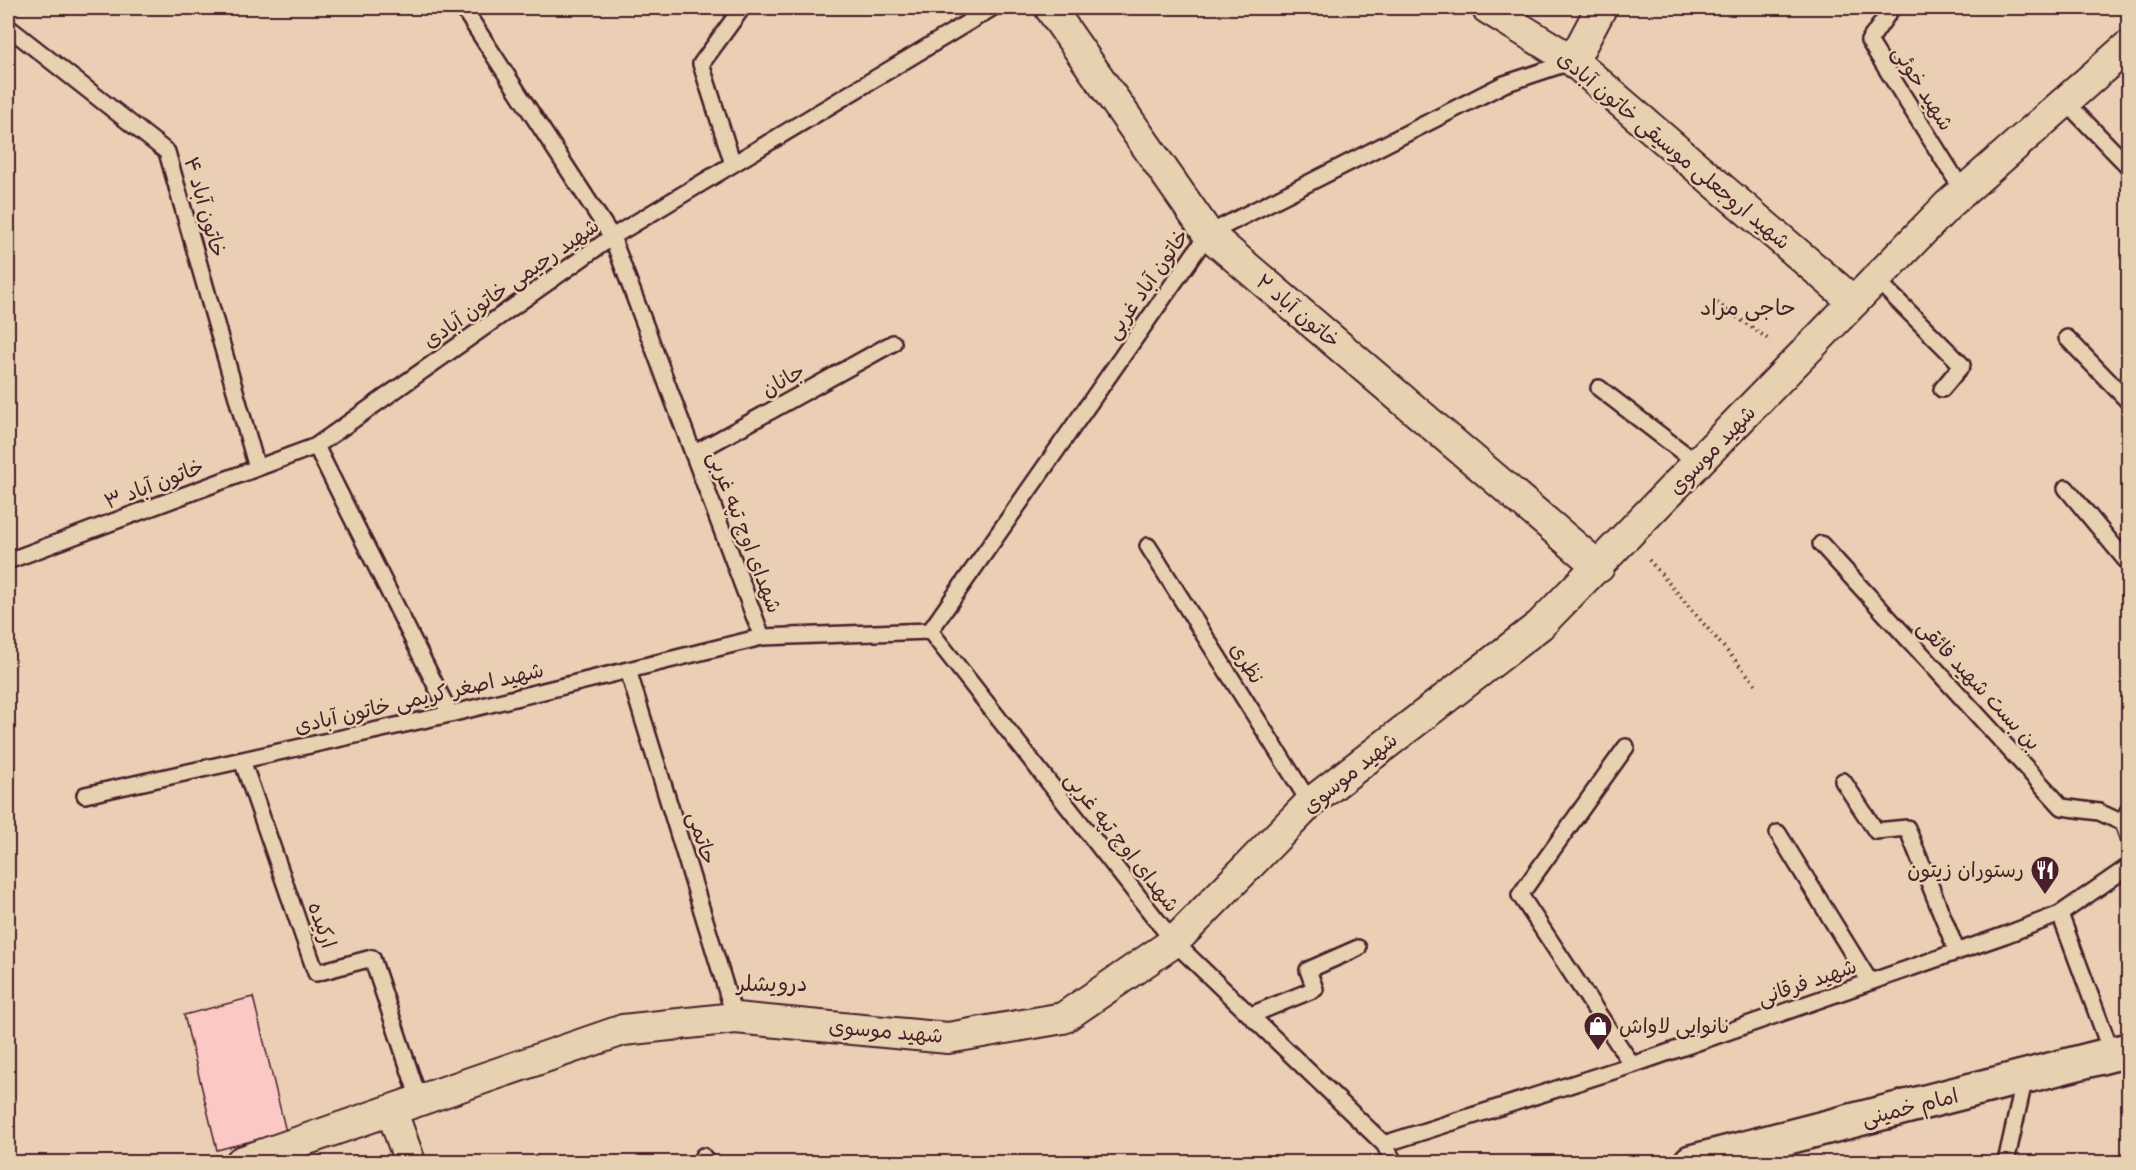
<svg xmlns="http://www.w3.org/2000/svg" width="2136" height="1170" font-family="Sriracha,'Playpen Sans Arabic',sans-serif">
<rect width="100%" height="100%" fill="#eacfb4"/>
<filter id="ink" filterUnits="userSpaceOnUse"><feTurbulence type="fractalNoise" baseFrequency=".0167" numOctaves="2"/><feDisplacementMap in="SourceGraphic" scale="12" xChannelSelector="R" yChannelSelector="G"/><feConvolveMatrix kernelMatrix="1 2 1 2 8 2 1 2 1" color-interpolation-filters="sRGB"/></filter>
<g filter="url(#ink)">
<path fill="#fac9c6" stroke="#4a1f2b" stroke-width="1.5" d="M253,997l33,135 -69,18 -33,-135z"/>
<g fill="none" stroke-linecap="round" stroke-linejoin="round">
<g stroke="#4a1f2b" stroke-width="20">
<path id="service" d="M463,8l149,229 150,400 168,-6 244,311 210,202 10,18
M1892,8l-23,33 94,150
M8,27l159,125 90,316
M2065,101l63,65
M733,164l-32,-100 41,-56
M1876,279l86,86 -20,24
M2067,338l61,63
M1599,388l99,76
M693,454l200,-111
M2066,488l62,75
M1821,544l241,263 37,5 24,11
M1148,546l162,257
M8,561l308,-115
M930,631l278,-397 296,-150 69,-23
M628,670l107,348
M450,714l-134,-268 296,-209 380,-229
M1626,747l-106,148 112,170
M242,760l74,213 56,-15 48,144
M1843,781l33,50 31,-3 50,124
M85,795l365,-81 312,-77
M2128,811l-5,12 5,14
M1778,833l92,149
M2060,914l52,140
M1251,1015l64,-26 -7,-19 50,-22
M1384,1144l248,-79 373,-130 55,-21 68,-47
M703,1156l3,6
M2006,1162l19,-85"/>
</g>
<g stroke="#4a1f2b" stroke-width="34">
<path id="minor" d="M1050,8l158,226 391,333
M1487,8l86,53 281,241
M1573,61l28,-53
M392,1112l18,50
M241,1162l382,-132 112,-12 213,20 115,-20 111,-76 136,-139 230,-178 408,-420 180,-159"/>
</g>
<g stroke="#4a1f2b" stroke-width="38">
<path id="secondary" d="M1691,1162l437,-112"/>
</g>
<path stroke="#4a1f2b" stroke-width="4" stroke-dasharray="1.5 4.5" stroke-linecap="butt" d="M1717,303l54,38
M1649,560l109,127"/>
<use href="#service" stroke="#e6d1b0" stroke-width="15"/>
<use href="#minor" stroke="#e6d1b0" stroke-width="30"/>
<use href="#secondary" stroke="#e6d1b0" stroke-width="33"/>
</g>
</g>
<defs>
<g id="restaurant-pin" transform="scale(1.5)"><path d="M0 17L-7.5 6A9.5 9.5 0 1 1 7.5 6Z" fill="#4a1f2b" stroke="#e6d1b0"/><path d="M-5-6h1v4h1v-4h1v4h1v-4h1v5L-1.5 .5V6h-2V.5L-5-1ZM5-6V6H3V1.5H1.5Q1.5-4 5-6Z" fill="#fff"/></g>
<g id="shop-pin" transform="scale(1.5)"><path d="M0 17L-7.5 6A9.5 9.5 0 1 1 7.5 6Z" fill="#4a1f2b" stroke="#e6d1b0"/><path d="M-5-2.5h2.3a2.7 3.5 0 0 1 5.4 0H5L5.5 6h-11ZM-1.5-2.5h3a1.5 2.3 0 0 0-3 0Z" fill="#fff"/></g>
</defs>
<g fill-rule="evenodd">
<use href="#restaurant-pin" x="2045" y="870"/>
<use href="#shop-pin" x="1598" y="1026"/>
</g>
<g text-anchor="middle" stroke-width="5" stroke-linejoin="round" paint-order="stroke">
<g font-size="21" fill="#4a1f2b" stroke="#e6d1b0">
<text transform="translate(1923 88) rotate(58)" y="7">شهید خوئی</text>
<text transform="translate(1674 150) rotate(40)" y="7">شهید اروجعلی موسیقی خاتون آبادی</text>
<text transform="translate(205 207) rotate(74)" y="7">خاتون آباد ۴</text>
<text transform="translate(511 283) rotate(-35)" y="7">شهید رحیمی خاتون آبادی</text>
<text transform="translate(1147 284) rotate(-55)" y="7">خاتون آباد غربی</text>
<text transform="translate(1298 311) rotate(40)" y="7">خاتون آباد ۲</text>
<text transform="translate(783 380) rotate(-29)" y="7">جانان</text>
<text transform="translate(1712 450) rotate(-46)" y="7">شهید موسوی</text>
<text transform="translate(154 484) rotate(-21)" y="7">خاتون آباد ۳</text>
<text transform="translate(745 532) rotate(69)" y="7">شهدای اوچ تپه غربی</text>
<text transform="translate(1247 663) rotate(58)" y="7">نظری</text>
<text transform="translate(1979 685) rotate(47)" y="7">بن بست شهید فائقی</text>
<text transform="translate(419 698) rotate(-13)" y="7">شهید اصغر کریمی خاتون آبادی</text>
<text transform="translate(1350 773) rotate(-39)" y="7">شهید موسوی</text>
<text transform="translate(702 838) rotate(73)" y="7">حاتمی</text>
<text transform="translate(1122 842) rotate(52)" y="7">شهدای اوچ تپه غربی</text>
<text transform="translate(322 925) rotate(71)" y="7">ارکیده</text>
<text transform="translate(1807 982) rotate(-19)" y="7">شهید فرقانی</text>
<text transform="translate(886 1031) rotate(5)" y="7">شهید موسوی</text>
<text transform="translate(1910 1107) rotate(-14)" y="7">امام خمینی</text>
</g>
<g font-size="21" fill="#4a1f2b" stroke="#e6d1b0" text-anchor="end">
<text x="2024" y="877">رستوران زیتون</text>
<text x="1619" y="1033" text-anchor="start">نانوایی لاواش</text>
</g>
<g font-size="22" fill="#4a1f2b" stroke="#e6d1b0">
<text x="1748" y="315">حاجی مراد</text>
<text x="772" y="991">درویشلر</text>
</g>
</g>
<rect width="2136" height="1170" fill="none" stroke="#e6d1b0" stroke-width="30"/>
<rect x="15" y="15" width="2106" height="1140" fill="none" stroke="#4a1f2b" stroke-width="2" filter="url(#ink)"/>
</svg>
